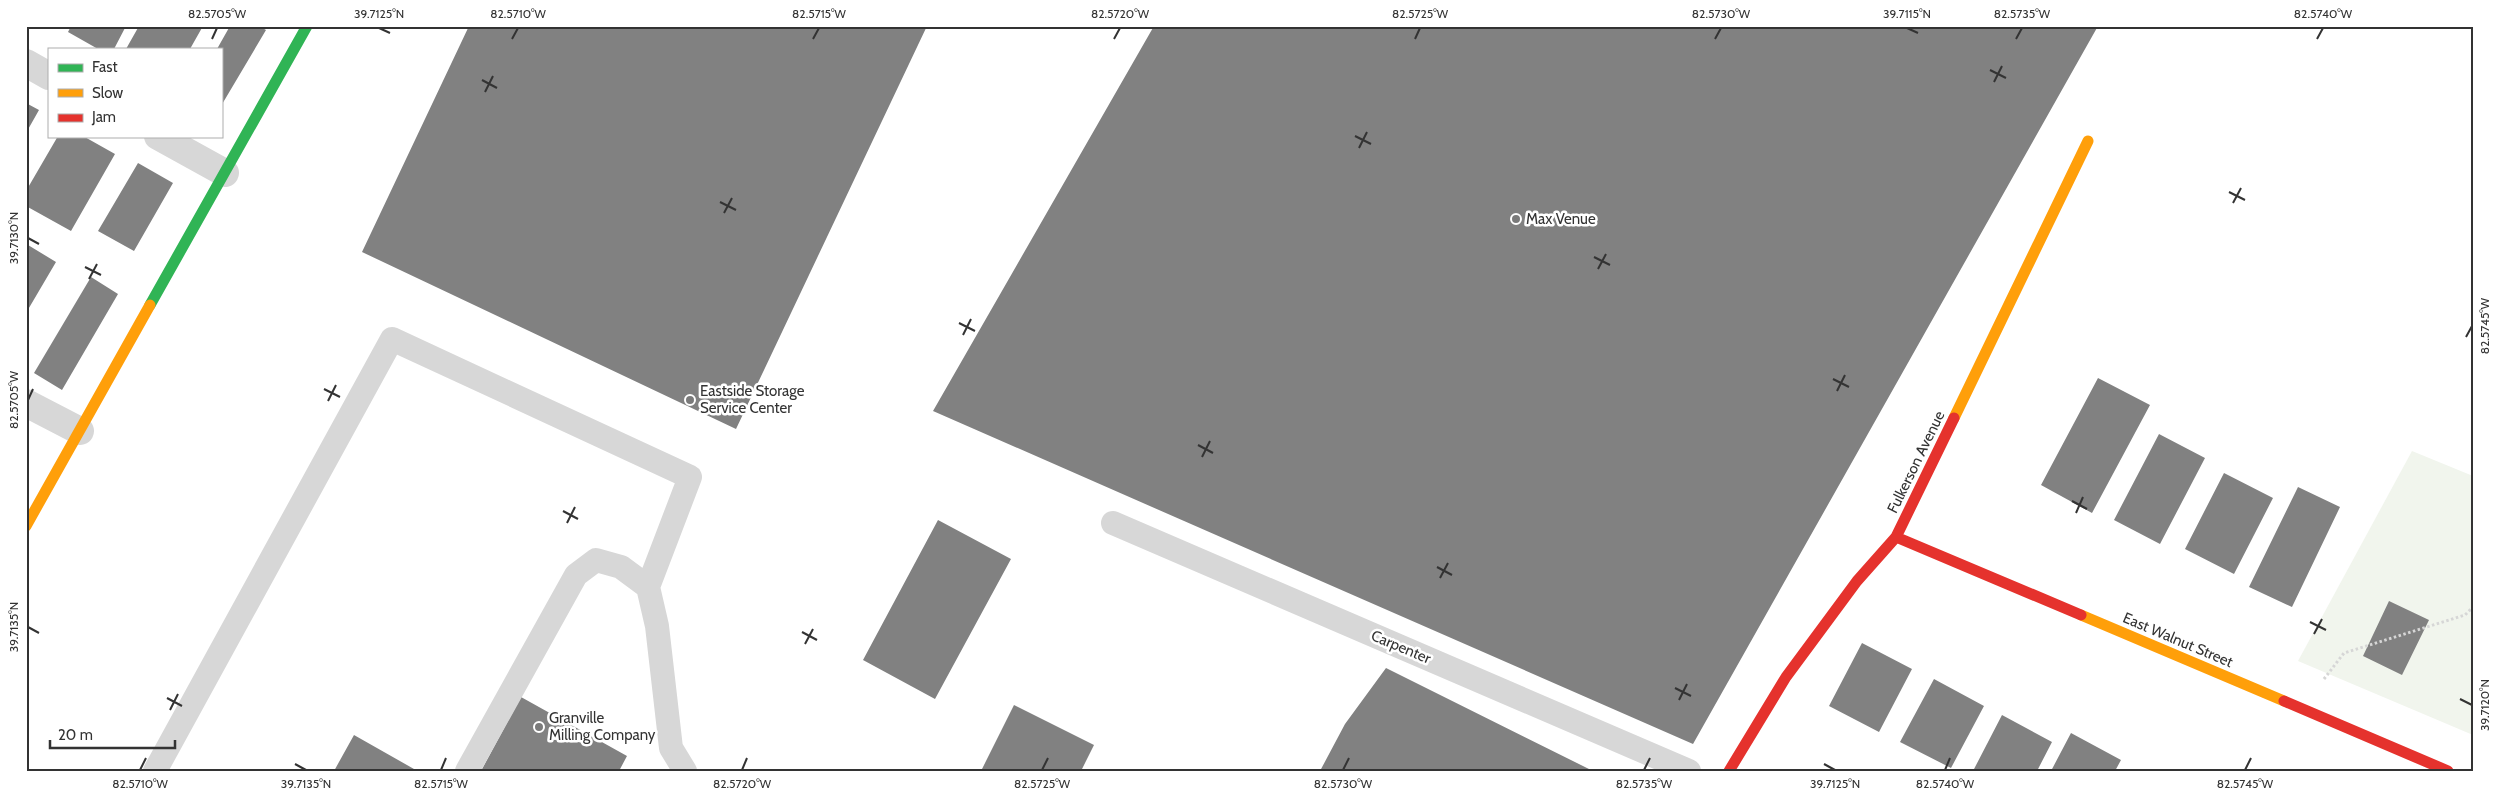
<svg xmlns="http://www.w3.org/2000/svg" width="2499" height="797" font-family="Cabin,sans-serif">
<rect width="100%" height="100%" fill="#fff"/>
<path fill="#f1f5ed" d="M2412,451l61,25v259l-175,-74z"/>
<path fill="#818181" d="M71,26h55l-12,23h-16l-30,-17z
M139,26h64l-13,23h-64z
M230,26h29l7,4 -45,76v-57h-4z
M469,26h458l-191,403 -374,-177z
M1154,26h944l-405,718 -760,-333z
M26,103l13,7 -13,23z
M58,136h25l32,18 -44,77 -45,-25v-15z
M138,163l35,20 -39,68 -36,-20z
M28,245l28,17 -30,51v-64z
M91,277l27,17 -56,96 -28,-17z
M2098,378l52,27 -58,108 -51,-28z
M2159,434l46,24 -45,86 -46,-24z
M2224,473l49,25 -39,76 -49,-25z
M2298,487l42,20 -48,100 -43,-20z
M938,520l73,39 -76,140 -72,-39z
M2389,601l40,19 -27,55 -39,-19z
M1862,643l50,26 -33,63 -50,-26z
M1386,668l207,103h-273l25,-47z
M1934,679l50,27 -33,62 -51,-26z
M521,697l106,59 -8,15h-138z
M1014,705l80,40 -13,26h-100z
M2002,715l50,27 -15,29h-64z
M2071,733l50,27 -6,11h-64z
M354,735l60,34 -1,2h-79z"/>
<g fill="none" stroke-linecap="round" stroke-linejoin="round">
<path stroke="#d6d6d6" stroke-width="3" stroke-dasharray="2.5 2.5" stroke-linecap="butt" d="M2324,679l20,-26 121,-38 8,-8"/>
<path stroke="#d7d7d7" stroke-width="24" d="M1113,523l576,248
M155,771l237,-432 298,138 -42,110
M467,771l109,-196 20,-15 25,7 27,20 9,39 14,122 14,23"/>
<path stroke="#d7d7d7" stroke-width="28" d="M26,63l23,13
M158,136l67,37
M26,403l54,28"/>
<path stroke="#30b455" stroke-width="11" d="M150,305l157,-279"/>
<path stroke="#ff9f0a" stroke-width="11" d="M1954,418l134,-277
M26,526l124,-221
M2081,615l203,86"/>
<path stroke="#e5322d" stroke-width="11" d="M1896,537l185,78
M2284,701l164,70
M1729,771l57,-94 71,-96 39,-44 58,-119"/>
</g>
<path fill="none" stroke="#333" stroke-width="2" d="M379,28l11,5M1907,28l11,5M212,39l5,-11M512,39l6,-11M813,39l6,-11M1114,39l6,-11M1415,39l5,-11M1715,39l6,-11M2016,39l6,-11M2317,39l6,-11M1990,70l16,8M482,80l15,8M1994,82l8,-16M485,92l8,-16M1355,136l16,8M1359,148l8,-16M2229,192l16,8M720,202l16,8M2233,203l8,-15M724,213l8,-15M28,238l11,6M1594,257l16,8M85,267l16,8M1598,269l8,-15M89,279l8,-15M959,323l16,8M963,335l8,-16M2466,337l6,-11M1833,379l16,8M324,389l16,8M1837,391l8,-16M28,400l5,-11M328,401l8,-16M1198,445l15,8M1202,457l8,-16M2072,501l15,8M563,511l15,8M2076,513l7,-16M567,523l8,-16M1437,567l15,8M1440,578l8,-15M2310,622l16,8M28,627l11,6M802,632l15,8M2314,634l8,-15M805,644l8,-15M1675,688l16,8M167,698l15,8M2460,699l12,6M1679,700l8,-16M170,710l8,-16M295,764l11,6M1824,764l11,6M140,770l6,-12M441,770l5,-12M742,770l5,-12M1042,770l6,-12M1343,770l6,-12M1644,770l6,-12M1945,770l5,-12M2245,770l6,-12"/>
<g fill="#7a7a7a" stroke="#fff" stroke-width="2">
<circle cx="1516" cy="219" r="5"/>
<circle cx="690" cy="400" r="5"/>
<circle cx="539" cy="727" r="5"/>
</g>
<g text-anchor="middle" stroke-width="5" stroke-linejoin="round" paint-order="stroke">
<g font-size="15" fill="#333" stroke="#fff" text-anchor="start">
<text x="1526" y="224">Max Venue</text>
<text x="700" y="396">Eastside Storage<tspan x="700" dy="17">Service Center</tspan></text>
<text x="549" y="723">Granville<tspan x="549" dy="17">Milling Company</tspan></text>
</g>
<g font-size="15" fill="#333" stroke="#fff">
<text transform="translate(1916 462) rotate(-64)" y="5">Fulkerson Avenue</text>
<text transform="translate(2178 640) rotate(23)" y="5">East Walnut Street</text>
<text transform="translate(1401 647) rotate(23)" y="5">Carpenter</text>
</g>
</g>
<rect width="2499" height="797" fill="none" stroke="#ffffff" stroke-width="55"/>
<rect x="48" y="48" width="175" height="90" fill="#ffffff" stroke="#adadad"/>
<rect x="58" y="64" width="25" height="8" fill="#30b455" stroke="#adadad"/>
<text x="92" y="72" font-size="15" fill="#333333">Fast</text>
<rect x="58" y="89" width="25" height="8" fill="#ff9f0a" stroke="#adadad"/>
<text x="92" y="98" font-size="15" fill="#333333">Slow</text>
<rect x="58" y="114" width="25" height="8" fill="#e5322d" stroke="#adadad"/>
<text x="92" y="122" font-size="15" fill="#333333">Jam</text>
<path d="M50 740v8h125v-8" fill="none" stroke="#333333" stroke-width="2.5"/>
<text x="58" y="740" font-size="15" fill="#333333" stroke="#ffffff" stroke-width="4" paint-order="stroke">20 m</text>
<rect x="28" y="28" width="2444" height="742" fill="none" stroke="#333" stroke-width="2"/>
<g font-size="12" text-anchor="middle" fill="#333">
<text x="217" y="18">82.5705°W</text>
<text x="379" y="18">39.7125°N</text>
<text x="518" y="18">82.5710°W</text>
<text x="819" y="18">82.5715°W</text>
<text x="1120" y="18">82.5720°W</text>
<text x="1420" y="18">82.5725°W</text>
<text x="1721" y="18">82.5730°W</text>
<text x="1907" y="18">39.7115°N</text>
<text x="2022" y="18">82.5735°W</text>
<text x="2323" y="18">82.5740°W</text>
<text transform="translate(14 238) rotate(-90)" y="4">39.7130°N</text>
<text transform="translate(2485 326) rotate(-90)" y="4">82.5745°W</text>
<text transform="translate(14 400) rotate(-90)" y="4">82.5705°W</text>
<text transform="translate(14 627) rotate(-90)" y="4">39.7135°N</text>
<text transform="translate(2485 705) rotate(-90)" y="4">39.7120°N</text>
<text x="140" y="788">82.5710°W</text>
<text x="306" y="788">39.7135°N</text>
<text x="441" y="788">82.5715°W</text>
<text x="742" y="788">82.5720°W</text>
<text x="1042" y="788">82.5725°W</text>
<text x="1343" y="788">82.5730°W</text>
<text x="1644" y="788">82.5735°W</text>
<text x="1835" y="788">39.7125°N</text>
<text x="1945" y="788">82.5740°W</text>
<text x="2245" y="788">82.5745°W</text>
</g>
</svg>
